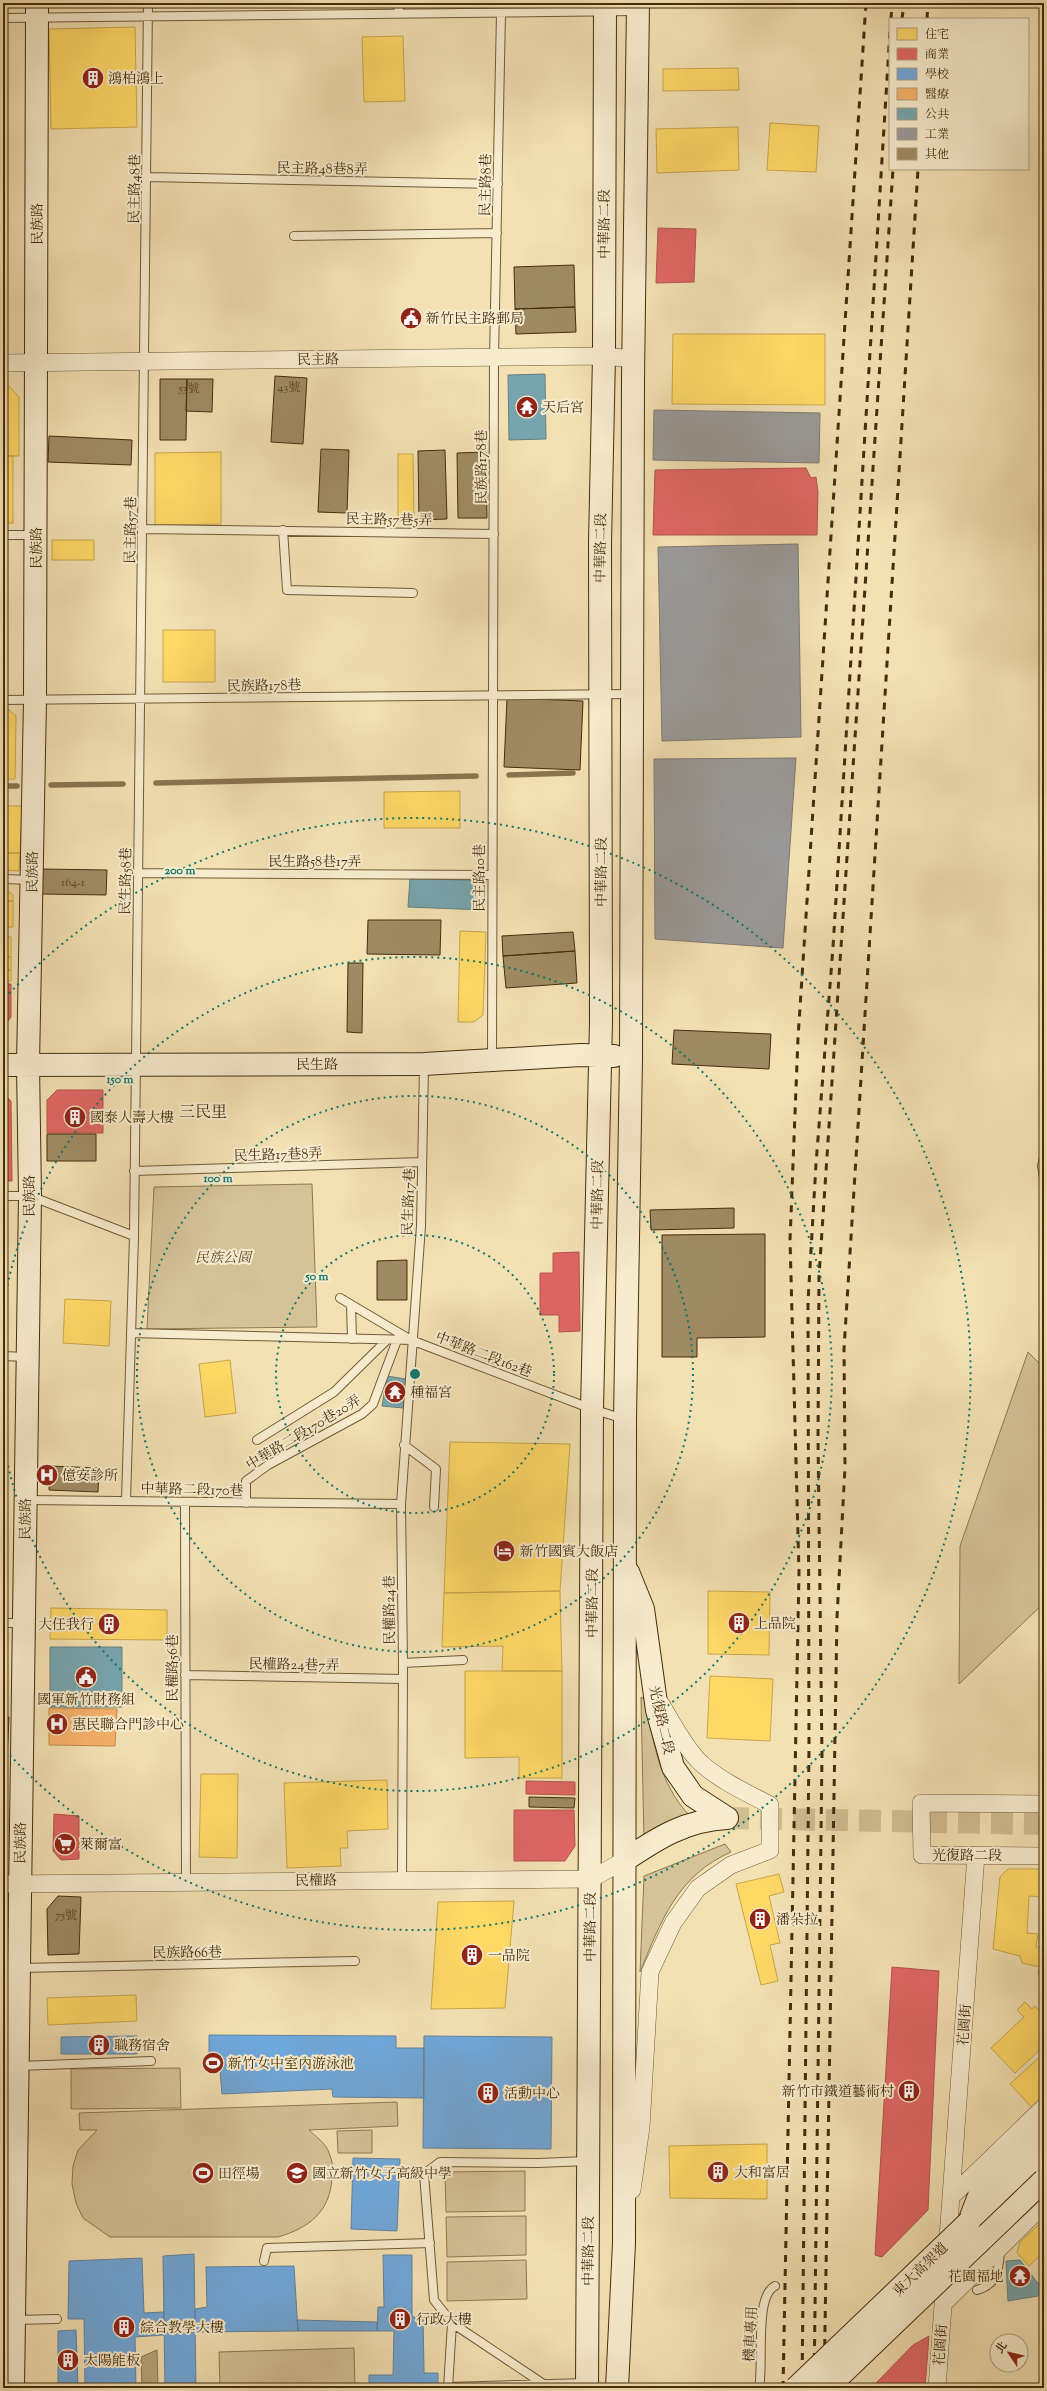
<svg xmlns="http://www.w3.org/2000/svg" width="1047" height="2391" font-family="'Sorts Mill Goudy','Noto Serif TC',serif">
<rect width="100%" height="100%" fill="#f3e1b3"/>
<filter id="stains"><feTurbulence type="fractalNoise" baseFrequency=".005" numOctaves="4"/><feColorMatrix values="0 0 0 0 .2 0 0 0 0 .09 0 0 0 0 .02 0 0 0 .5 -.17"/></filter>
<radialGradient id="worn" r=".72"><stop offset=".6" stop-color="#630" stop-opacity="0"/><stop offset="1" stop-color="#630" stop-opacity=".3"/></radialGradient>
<path fill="#d5c297" stroke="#8d7852" d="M312,1184l5,143 -170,2 7,-142z
M1028,1352l16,16v235l-85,81 1,-138z
M641,1697l4,2c8,42 14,85 45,117l-46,25z
M725,1844l6,8c-54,24 -70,69 -91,120l4,-96z
M180,2068l1,40 -110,1v-40z
M397,2102l1,24 -89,4c7,7 17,13 20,23 4,8 4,17 3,25 -2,34 -23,50 -54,59h-168l-27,-19 -7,-15 -4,-19 1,-18 5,-16 19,-20h-17l-1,-17z
M372,2130v23h-34l-1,-22z
M525,2171v40l-79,1 -1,-40z
M526,2216v39l-79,2 -1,-40z
M526,2260l1,39 -80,2v-39z
M354,2348l1,40h-135l-1,-36z"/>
<path fill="#b8a47a" stroke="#8a744e" d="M157,2350l1,38h-16l-1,-31z"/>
<path fill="#ffd966" stroke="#c7a54b" d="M135,27l2,100 -86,2 -2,-100z
M403,36l2,65 -41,1 -2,-65z
M738,68l1,22 -76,1v-22z
M770,123l49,3 -3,46 -49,-2z
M738,127l1,43 -82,3 -1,-44z
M673,334h152v71l-153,-1z
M3,383h3l13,14v59h-16z
M221,452v72l-66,1v-72z
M398,454h15l1,65h-16z
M3,456h10v67h-10z
M52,540h42v20h-42z
M163,630h52v52h-52z
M3,705l13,11 -1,63h-12z
M460,791v37h-76v-36z
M3,806h19l-2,47h-17z
M3,853h17l-1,18 -16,-1z
M3,887l10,8v6h-10z
M3,901h10v26h-10z
M460,931l26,1 -3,83 -9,7h-16z
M3,937h8v20h-8z
M3,957h8v13h-8z
M3,970h8v11h-8z
M65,1299l46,2 -2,45 -46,-3z
M230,1360l6,53 -31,4 -6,-53z
M450,1442l120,2 -10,147 -116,2z
M560,1591l2,80h-60l1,-25 -61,1 2,-54z
M708,1591l62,1 -1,63 -61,-1z
M51,1608l116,2v30l-117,-1z
M465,1671h97v107h-43v-21l-54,1z
M710,1676l63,3 -3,62 -63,-3z
M201,1774h37l-1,84 -38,-1z
M387,1780l1,49 -41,2 1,17h-8l1,18 -54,2 -3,-85z
M1008,1869h36v28l-15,-1 -2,37 11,1 -2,13h8v27h-6l2,-7 -18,-4 -2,-7 -27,-7 7,-72z
M779,1874l5,18 -15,4 11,47 -10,2 8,36 -17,4 -25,-101z
M514,1901l-9,107 -74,1 7,-107z
M136,1995l1,26 -89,4 -1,-27z
M1025,2002l7,7 3,-3 9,10v30l-29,27 -24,-25 33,-31 -7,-7z
M1044,2053v50l-9,8 -25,-27z
M767,2144v55l-97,-1 -1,-52z
M1044,2220v32l-15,14 -12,-13 3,-11z"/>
<path fill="#e06666" stroke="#b2554b" d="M658,228l38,1 -2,53 -38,1z
M806,468l5,10 5,-1 2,15 -1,43h-164l2,-65z
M3,984h8v33l-8,11z
M57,1090h46v43h-56v-33z
M3,1093l8,8 1,80h-9z
M579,1252l1,79 -21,1v-17h-19v-42h13v-20z
M526,1781l49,1v13l-49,-1z
M514,1810h60l1,36 -10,15h-51z
M54,1814l25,2v43l-18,1 -8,-9z
M892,1967l47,4 -11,239 -46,47 -7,-2z
M3,2177h2l-1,30h-1z
M929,2336l-4,52h-49l1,-6 36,-37z"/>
<path fill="#6fa8dc" stroke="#62839e" d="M209,2035l187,1v12h28v50l-91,-1 -1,-8 -110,5 -2,-23 -13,-1 -4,-5 1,-8 5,-1z
M137,2036v18h-76v-17z
M424,2036l128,1 -1,112 -128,-1z
M353,2158l47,1 -3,72 -46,-2z
M194,2254l2,134h-31l-2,-132z
M383,2255h29v62l11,-1 1,57h14v15h-69v-13h24l1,-44h-17l1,-24h6z
M142,2258l2,55 20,-1v23l-29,2 1,51h-51l-1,-69h-16l1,-58z
M294,2266l4,65 -103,1v-23l12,-2 -1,-40z
M297,2320l80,2v9h-79z
M76,2330l2,58h-20v-57z"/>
<path fill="#f6b26b" stroke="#c18a4e" d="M3,1210h3l-1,26 -2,-1z
M49,1708l68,1 -2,37 -66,-1z"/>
<path fill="#76a5af" stroke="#67817e" d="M545,374l1,65 -37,1 -1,-65z
M410,878l76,3 -2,29 -76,-3z
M387,1376l19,3 -3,29 -21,-2z
M50,1647h72v60h-72z
M1020,2260l24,31v4l-36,6 -2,-40z"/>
<path fill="#999" stroke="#80796f" d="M654,410l166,3 -1,50 -166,-3z
M798,544l3,193 -139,4 -4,-194z
M796,758l-13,190 -128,-9 -1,-180z"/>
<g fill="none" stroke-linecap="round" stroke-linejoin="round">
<path stroke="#8a744e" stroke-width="5.5" d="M509,775l64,-2
M156,783l320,-7
M51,785l72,-1
M3,786h14"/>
</g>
<path fill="#9f8b63" stroke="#452d0c" d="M574,265l1,42 -60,2 -1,-42z
M575,307l1,25 -60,2 -1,-25z
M275,376l32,2 -4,66 -32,-2z
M160,379h27l-1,61h-26z
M187,379h26l-1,33 -26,-1z
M49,436l83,4 -1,25 -83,-3z
M321,449l28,1 -2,63 -29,-1z
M445,450l2,69 -28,1 -1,-69z
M486,452l1,66h-29l-1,-65z
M3,651h3l1,16h-4z
M507,698l76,3 -3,69 -76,-3z
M41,869l66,1 -1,25 -66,-1z
M368,920h73l-1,35 -73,-1z
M573,932l2,19 -72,5 -1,-20z
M575,951l2,32 -71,5 -3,-32z
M348,963h15l-1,70 -15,-1z
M674,1030l97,4 -2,35 -97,-5z
M47,1134h49v27h-49z
M734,1208v20l-83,2 -1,-20z
M765,1234v103l-68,1v19h-35v-122z
M407,1260v40h-30v-39z
M50,1466l49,2 -1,24 -49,-2z
M3,1717h6l-2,41h-4z
M3,1765h3l-1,38 -2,-1z
M529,1797l46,1 -1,10 -45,-1z
M58,1896l23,1 -2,57 -31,1 -1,-46z"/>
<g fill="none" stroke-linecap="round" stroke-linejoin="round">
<path stroke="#d0bd92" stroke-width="22" stroke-dasharray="22 11" stroke-linecap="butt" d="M727,1818l317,6"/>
<g stroke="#705a36" stroke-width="10">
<path id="lane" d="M398,3l1,10
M3,18l634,-7
M147,177l351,7
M294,236l203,-3
M143,529l351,5
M283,530l4,60 126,3
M3,535h32
M3,700l627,-6
M138,873l354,2
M3,879l28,1
M492,1059l2,-701 7,-345
M1044,1157l-2,9 2,12
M134,1171l288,-9
M3,1196h27l104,40
M340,1298l71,42 181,69 32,10
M351,1305l1,34
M131,1333l280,7
M3,1356l23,1
M257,1440l77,-48 53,-52
M404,1445l32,24 -2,38
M27,1500l374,4
M126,1501l8,-265 14,-1233
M185,1502l1,379
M246,1503v-22l22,-16 94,-51 11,-10 24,-64
M3,1623h20
M403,1663l60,-3
M185,1675l218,4
M402,1879l1,-216 -2,-159 20,-278 3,-161
M20,1968l335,-7
M19,2066l132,-5
M3,2169l13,-1
M264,2261l3,-13 163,-5
M977,2290c21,-6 22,-22 23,-40
M15,2320l42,-1
M452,2323l93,62
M448,2387l138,-4
M448,2388l4,-65 -18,-23 -10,-126 16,-12 98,1 49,-2
M759,2388c5,-23 -5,-92 16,-102"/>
</g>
<g stroke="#705a36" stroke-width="18">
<path id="street" d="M3,363l601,-7 29,3
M1044,1804l-123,-1 1,52 122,1
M3,1884l588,-5 34,-19
M632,2190l9,-63 9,-155 23,-49 25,-35 33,-23 39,-15v-45c-23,-12 -47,-23 -67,-40 -15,-12 -32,-44 -42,-61
M952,2196l92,-89
M944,2303l100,-99
M937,2388l39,-533"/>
</g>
<g stroke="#452d0c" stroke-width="24">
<path id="secondary" d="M3,1065l421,-1 157,-9 33,1
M628,1572l15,37 14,101 16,57 20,29 34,22
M625,1860c33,-22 61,-40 102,-42
M974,2217l70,-67
M969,2222l13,-34 62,-62
M13,2388l17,-1192 -2,-132 7,-364 2,-697
M587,2388l5,-979 9,-388 -1,-478 4,-187 1,-353
M617,2388l7,-145 1,-824 6,-361 2,-679 5,-376"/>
</g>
<use href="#lane" stroke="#f7ecce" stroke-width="8"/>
<use href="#street" stroke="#f7ecce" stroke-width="17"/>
<use href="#secondary" stroke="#f7ecce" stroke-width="22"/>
<path stroke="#452d0c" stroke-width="3" stroke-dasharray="7 7" stroke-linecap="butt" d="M891,19l1,-16
M902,19l2,-16
M927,19l1,-16
M783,2388l16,-816 -9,-332 8,-202 68,-1035
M802,2388l7,-640 -1,-446 8,-138 17,-217 57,-916
M814,2388l8,-633 -4,-317 1,-162 74,-1107
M824,2388l13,-771 8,-150 -1,-118 74,-1180"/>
<g stroke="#452d0c" stroke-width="24" stroke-linecap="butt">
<path id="secondary-bridge" d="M796,2388l173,-166
M827,2388l217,-208"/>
</g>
<use href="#secondary-bridge" stroke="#f7ecce" stroke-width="22"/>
</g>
<g fill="none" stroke="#0f766e" stroke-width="2" stroke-dasharray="2 4">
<circle cx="415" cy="1374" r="139"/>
<circle cx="415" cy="1374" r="278"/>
<path d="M3 1309A417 417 0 1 1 3 1439"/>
<path d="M5 998A556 556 0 1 1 5 1750"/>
</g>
<defs>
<g id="building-disc" transform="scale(1.15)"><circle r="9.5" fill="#8f2418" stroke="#f7ecce"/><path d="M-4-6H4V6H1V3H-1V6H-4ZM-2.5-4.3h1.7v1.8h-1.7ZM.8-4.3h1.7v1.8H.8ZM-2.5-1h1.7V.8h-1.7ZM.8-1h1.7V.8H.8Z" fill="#fff"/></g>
<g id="civic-disc" transform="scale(1.15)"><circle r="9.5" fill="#8f2418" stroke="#f7ecce"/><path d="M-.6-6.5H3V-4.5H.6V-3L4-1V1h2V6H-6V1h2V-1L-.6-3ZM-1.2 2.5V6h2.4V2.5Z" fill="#fff"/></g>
<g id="temple-disc" transform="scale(1.15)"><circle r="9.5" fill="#8f2418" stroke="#f7ecce"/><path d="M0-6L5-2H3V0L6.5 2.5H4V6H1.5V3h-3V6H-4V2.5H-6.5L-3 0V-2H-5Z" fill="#fff"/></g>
<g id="hospital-disc" transform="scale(1.15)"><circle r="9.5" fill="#8f2418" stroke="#f7ecce"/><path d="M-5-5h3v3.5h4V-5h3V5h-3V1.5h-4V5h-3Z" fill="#fff"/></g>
<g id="hotel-disc" transform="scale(1.15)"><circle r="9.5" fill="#8f2418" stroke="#f7ecce"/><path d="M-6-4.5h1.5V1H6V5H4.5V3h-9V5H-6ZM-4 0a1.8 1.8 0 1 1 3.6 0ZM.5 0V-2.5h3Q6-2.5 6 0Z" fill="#fff"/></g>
<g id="supermarket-disc" transform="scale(1.15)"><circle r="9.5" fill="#8f2418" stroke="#f7ecce"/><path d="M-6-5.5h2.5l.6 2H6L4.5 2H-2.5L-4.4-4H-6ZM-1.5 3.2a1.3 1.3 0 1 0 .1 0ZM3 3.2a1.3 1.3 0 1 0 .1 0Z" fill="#fff"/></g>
<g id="stadium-disc" transform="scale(1.15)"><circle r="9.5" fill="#8f2418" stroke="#f7ecce"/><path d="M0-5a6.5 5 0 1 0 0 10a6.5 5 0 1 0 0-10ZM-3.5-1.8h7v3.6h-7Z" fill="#fff"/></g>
<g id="school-disc" transform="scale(1.15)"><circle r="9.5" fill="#8f2418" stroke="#f7ecce"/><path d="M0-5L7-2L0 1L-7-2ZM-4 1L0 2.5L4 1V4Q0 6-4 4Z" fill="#fff"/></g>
</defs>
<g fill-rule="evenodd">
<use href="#building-disc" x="93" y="78"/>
<use href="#civic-disc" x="411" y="318"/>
<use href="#temple-disc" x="527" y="407"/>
<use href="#building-disc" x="75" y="1117"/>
<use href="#temple-disc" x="395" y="1392"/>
<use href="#hospital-disc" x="47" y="1475"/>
<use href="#hotel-disc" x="504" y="1551"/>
<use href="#building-disc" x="739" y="1623"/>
<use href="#building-disc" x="109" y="1624"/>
<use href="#civic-disc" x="86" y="1677"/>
<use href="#hospital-disc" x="57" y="1724"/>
<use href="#supermarket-disc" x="65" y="1844"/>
<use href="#building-disc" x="760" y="1919"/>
<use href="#building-disc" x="472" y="1955"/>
<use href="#building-disc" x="99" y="2045"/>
<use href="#stadium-disc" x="213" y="2063"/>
<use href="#building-disc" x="909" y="2091"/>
<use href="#building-disc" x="488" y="2093"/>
<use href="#building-disc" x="718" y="2172"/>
<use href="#stadium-disc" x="203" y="2173"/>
<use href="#school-disc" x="297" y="2173"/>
<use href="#temple-disc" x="1020" y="2276"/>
<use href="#building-disc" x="400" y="2319"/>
<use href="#building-disc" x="124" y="2327"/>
<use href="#building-disc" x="68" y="2360"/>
</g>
<g text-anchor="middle" stroke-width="4" stroke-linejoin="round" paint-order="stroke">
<g font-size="12" fill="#5c4422">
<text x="289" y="391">43號</text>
<text x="189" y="392">53號</text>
<text x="73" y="886">164-1</text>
<text x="66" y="1919">75號</text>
</g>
<g font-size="14" fill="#452d0c" stroke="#f7ecce" text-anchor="start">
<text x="108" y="83">鴻柏鴻上</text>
<text x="426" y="323">新竹民主路郵局</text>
<text x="542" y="412">天后宮</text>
<text x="90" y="1122">國泰人壽大樓</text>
<text x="410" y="1397">種福宮</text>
<text x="62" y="1480">億安診所</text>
<text x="520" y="1556">新竹國賓大飯店</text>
<text x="754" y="1628">上品院</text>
<text x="94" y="1629" text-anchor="end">大任我行</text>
<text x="86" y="1704" text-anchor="middle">國軍新竹財務組</text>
<text x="72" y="1729">惠民聯合門診中心</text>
<text x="80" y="1849">萊爾富</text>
<text x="776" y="1924">潘朵拉</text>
<text x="488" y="1960">一品院</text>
<text x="114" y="2050">職務宿舍</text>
<text x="228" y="2068">新竹女中室內游泳池</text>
<text x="894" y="2096" text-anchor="end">新竹市鐵道藝術村</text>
<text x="504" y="2098">活動中心</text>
<text x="734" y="2177">大和富居</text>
<text x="218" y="2178">田徑場</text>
<text x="312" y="2178">國立新竹女子高級中學</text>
<text x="1004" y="2281" text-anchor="end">花園福地</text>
<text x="416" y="2324">行政大樓</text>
<text x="140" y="2332">綜合教學大樓</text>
<text x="84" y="2365">太陽能板</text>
</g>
<g font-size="14" fill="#452d0c" stroke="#f7ecce">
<text transform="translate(322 168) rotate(1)" y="5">民主路48巷8弄</text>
<text transform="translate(485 185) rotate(-89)" y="5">民主路8巷</text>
<text transform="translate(134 189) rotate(-89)" y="5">民主路48巷</text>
<text transform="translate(37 224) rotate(-90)" y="5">民族路</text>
<text transform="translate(604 224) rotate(-90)" y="5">中華路二段</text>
<text transform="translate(318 359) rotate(-1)" y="5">民主路</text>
<text transform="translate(481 467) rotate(-90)" y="5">民族路178巷</text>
<text transform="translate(389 519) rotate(1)" y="5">民主路57巷5弄</text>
<text transform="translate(130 530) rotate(-89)" y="5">民主路57巷</text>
<text transform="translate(36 548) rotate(-90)" y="5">民族路</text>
<text transform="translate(600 548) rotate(-89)" y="5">中華路二段</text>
<text transform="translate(264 685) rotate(-1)" y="5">民族路178巷</text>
<text x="315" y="866">民生路58巷17弄</text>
<text transform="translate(32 872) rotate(-89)" y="5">民族路</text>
<text transform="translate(601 872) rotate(-90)" y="5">中華路二段</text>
<text transform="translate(479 878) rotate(-90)" y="5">民主路10巷</text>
<text transform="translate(125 881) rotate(-89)" y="5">民生路58巷</text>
<text x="317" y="1069">民生路</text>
<text transform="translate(278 1154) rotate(-2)" y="5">民生路17巷8弄</text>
<text transform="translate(597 1195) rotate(-89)" y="5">中華路二段</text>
<text transform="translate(29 1196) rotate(-90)" y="5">民族路</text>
<text transform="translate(408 1202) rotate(-88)" y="5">民生路17巷</text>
<text transform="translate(484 1354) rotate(21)" y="5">中華路二段162巷</text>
<text transform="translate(303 1432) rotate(-31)" y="5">中華路二段170巷20弄</text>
<text transform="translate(192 1489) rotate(1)" y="5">中華路二段170巷</text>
<text transform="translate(25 1519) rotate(-89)" y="5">民族路</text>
<text transform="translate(592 1603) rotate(-90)" y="5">中華路二段</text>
<text transform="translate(389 1610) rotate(-91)" y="5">民權路24巷</text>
<text transform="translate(294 1664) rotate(1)" y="5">民權路24巷7弄</text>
<text transform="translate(172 1668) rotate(-90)" y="5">民權路56巷</text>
<text transform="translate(662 1720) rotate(77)" y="5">光復路二段</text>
<text transform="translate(20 1843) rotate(-89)" y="5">民族路</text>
<text x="967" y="1860">光復路二段</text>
<text transform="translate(316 1880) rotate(-1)" y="5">民權路</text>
<text transform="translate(590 1927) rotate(-90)" y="5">中華路二段</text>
<text transform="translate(187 1952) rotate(-1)" y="5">民族路66巷</text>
<text transform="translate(964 2025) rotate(-86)" y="5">花園街</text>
<text transform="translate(588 2251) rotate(-90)" y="5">中華路二段</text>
<text transform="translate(920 2269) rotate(-44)" y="5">東大高架道</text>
<text transform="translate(750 2334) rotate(-87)" y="5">機車專用</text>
<text transform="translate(940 2345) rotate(-86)" y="5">花園街</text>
</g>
<g font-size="14" font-style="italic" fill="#624b28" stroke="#f7ecce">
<text x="223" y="1262">民族公園</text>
</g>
<g font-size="16" fill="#452d0c" stroke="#f7ecce">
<text x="203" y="1117">三民里</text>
</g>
</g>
<circle cx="415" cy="1374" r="6" fill="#0f766e" stroke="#f7ecce" stroke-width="2"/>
<g font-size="12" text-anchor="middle" font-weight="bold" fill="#0f766e" stroke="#f7ecce" stroke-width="4" stroke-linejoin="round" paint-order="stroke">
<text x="180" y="874">200 m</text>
<text x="120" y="1083">150 m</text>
<text x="218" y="1182">100 m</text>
<text x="317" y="1280">50 m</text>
</g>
<rect width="1047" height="2391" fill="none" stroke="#f3e1b3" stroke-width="16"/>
<rect x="4" y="4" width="1039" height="2383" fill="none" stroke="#452d0c" stroke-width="2"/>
<rect x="8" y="8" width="1031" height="2375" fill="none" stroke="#452d0c"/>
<rect x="889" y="18" width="140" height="152" fill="#f7ecce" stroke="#b0a080"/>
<rect x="897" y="28" width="20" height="12" fill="#ffd966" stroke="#b0a080"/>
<text x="925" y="38" font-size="12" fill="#452d0c">住宅</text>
<rect x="897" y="48" width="20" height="12" fill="#e06666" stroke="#b0a080"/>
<text x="925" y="58" font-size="12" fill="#452d0c">商業</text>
<rect x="897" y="68" width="20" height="12" fill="#6fa8dc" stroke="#b0a080"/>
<text x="925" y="78" font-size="12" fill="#452d0c">學校</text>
<rect x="897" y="88" width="20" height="12" fill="#f6b26b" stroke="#b0a080"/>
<text x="925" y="98" font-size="12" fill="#452d0c">醫療</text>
<rect x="897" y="108" width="20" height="12" fill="#76a5af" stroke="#b0a080"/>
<text x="925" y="118" font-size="12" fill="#452d0c">公共</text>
<rect x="897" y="128" width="20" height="12" fill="#999999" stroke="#b0a080"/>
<text x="925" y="138" font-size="12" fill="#452d0c">工業</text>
<rect x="897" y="148" width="20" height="12" fill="#9f8b63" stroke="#b0a080"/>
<text x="925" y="158" font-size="12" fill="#452d0c">其他</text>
<g transform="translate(1009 2353) rotate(305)"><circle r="19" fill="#f7ecce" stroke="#b0a080"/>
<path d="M0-3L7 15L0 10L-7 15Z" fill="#8f2418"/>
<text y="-6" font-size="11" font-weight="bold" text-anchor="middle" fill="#452d0c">北</text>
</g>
<rect width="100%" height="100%" filter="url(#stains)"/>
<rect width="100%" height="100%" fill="url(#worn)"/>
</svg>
